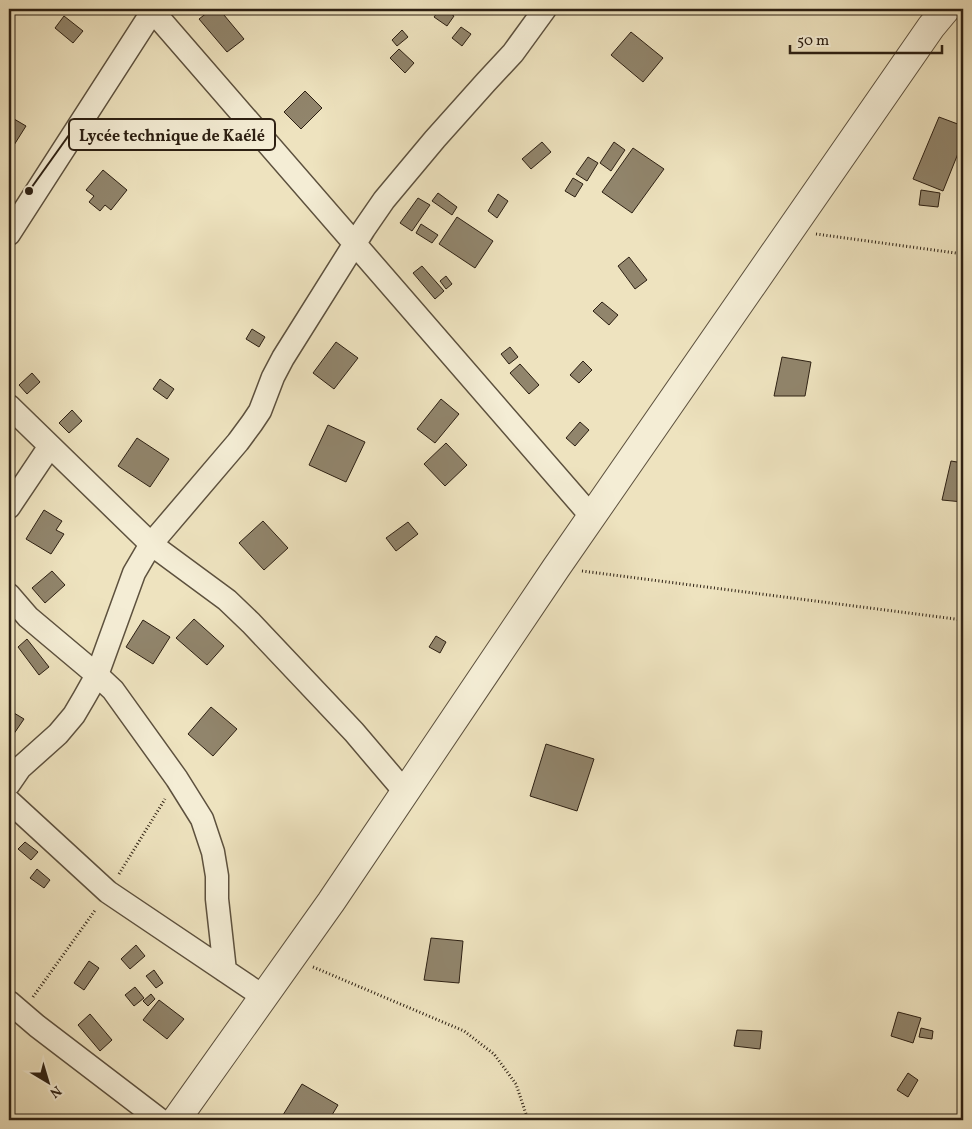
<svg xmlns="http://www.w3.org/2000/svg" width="972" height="1129" font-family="Vollkorn,serif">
<rect width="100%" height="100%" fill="#eee3bf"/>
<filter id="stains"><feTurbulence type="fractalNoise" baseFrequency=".004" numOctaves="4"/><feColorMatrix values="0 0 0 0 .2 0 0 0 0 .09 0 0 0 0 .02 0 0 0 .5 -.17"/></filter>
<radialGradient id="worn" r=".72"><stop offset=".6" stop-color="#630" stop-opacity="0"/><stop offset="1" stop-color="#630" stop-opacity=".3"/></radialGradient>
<path fill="#91856c" stroke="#2d2013" d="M212,9h7l25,30 -17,13 -28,-33z
M440,9h3l11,7 -7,10 -13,-9z
M64,16l19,15 -10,12 -18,-15z
M461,27l10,7 -9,12 -10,-8z
M402,30l6,7 -11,9 -5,-6z
M631,32l32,26 -20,24 -32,-27z
M399,49l15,14 -9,10 -15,-15z
M305,91l17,17 -21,21 -17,-17z
M9,116l17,10 -17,27z
M939,117l24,9v15l-20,50 -30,-12z
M542,142l9,10 -20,17 -9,-10z
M614,142l11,8 -14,21 -11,-8z
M633,148l31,21 -32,44 -30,-21z
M588,157l10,6 -11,18 -11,-7z
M103,170l24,20 -16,20 -6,-5 -5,6 -11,-9 5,-6 -8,-6z
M573,178l10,6 -8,13 -10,-6z
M921,190l19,3 -2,14 -19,-2z
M438,193l19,14 -5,8 -20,-14z
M498,194l10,7 -11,17 -9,-7z
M418,198l12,7 -18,26 -12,-8z
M457,217l36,24 -18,27 -36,-24z
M421,224l17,11 -6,8 -16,-10z
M629,257l18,23 -12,9 -17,-23z
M422,266l22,25 -9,8 -22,-26z
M446,276l6,8 -6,5 -6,-8z
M602,302l16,13 -9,10 -16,-14z
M252,329l13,8 -6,10 -13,-8z
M336,342l22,16 -24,31 -21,-16z
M510,347l8,10 -9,7 -8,-10z
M782,357l29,5 -6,34h-31z
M583,361l9,9 -13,13 -9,-8z
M520,364l19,21 -10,9 -19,-21z
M32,373l8,9 -13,12 -8,-9z
M160,379l14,10 -7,10 -14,-10z
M441,399l18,15 -24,29 -18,-14z
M72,410l10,11 -13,12 -10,-10z
M580,422l9,8 -14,16 -9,-8z
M328,425l37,17 -19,40 -37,-17z
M137,438l32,21 -19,28 -32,-21z
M446,443l21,22 -22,21 -21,-22z
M951,461l12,2v39l-21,-2z
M44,510l18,11 -6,9 8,4 -13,20 -25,-15z
M263,521l25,27 -24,22 -25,-27z
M408,522l10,12 -22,17 -10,-13z
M52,571l13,14 -20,18 -13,-15z
M194,619l30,27 -17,19 -31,-27z
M143,620l27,17 -17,27 -27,-17z
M436,636l10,6 -6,11 -11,-6z
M27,639l22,28 -10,8 -21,-28z
M211,707l26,22 -24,27 -25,-22z
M9,710l15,9 -15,22z
M546,744l48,15 -17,52 -47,-15z
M25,842l13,10 -7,8 -13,-11z
M37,869l13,11 -6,8 -14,-10z
M431,938l32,3 -4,42 -35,-3z
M136,945l9,11 -15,13 -9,-10z
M89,961l10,7 -15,22 -10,-7z
M154,970l9,13 -7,5 -10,-12z
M135,987l9,11 -10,8 -9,-11z
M151,994l4,5 -7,7 -5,-5z
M159,1000l25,19 -17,20 -24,-19z
M898,1012l23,6 -8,25 -22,-7z
M90,1014l22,26 -12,11 -22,-26z
M921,1028l12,3 -1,8 -13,-2z
M737,1030l25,1 -2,18 -26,-3z
M908,1073l10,7 -10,17 -11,-7z
M302,1084l36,21 -9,15h-36l-10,-5z
M52,1115l8,5h-12z
M69,1115l7,5h-11z"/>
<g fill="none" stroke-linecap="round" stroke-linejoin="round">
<g stroke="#5d513e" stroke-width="25">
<path id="minor" d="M151,9l441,508
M9,234l145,-225
M9,406l142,138 76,56 24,23 103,109 51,60
M9,507l41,-61
M9,595l19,22 69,58 16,15 64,89 25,40 11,33 4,24v23l8,72
M9,784l11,-16 38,-34 16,-19 10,-17 13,-23 37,-102 17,-29 87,-102 14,-19 8,-12 13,-34 10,-19 81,-129 20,-29 51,-61 51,-57 27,-29 32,-44
M9,801l99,91 156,105
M9,1002l28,24 123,94"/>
</g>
<g stroke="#5d513e" stroke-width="30">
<path id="tertiary" d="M176,1120l155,-218 225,-334 375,-541 15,-18"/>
</g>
<path stroke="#2d2013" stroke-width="3" stroke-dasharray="1 2.5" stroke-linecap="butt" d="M816,234l147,20
M582,571l381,49
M119,874l46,-75
M313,967l151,64 30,23 22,30 12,36
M33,997l63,-88"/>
<use href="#minor" stroke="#f4edd5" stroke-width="22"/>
<use href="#tertiary" stroke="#f4edd5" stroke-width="28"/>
</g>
<path fill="none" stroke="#2d2013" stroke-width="2" d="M29 191L69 135"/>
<circle fill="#2d2013" stroke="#f4edd5" stroke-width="2" cx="29" cy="191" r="5"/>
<rect fill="#f4edd5" stroke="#2d2013" stroke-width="2" x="69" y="119" width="206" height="31" rx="5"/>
<g font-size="16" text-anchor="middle" font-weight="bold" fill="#2d2013">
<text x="172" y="141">Lycée technique de Kaélé</text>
</g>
<rect width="972" height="1129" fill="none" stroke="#eee3bf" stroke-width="30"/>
<rect x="10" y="10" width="952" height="1109" fill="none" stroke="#2d2013" stroke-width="2.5"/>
<rect x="15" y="15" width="942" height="1099" fill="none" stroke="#2d2013"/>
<g transform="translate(48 1082) rotate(142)" stroke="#f4edd5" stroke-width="4" paint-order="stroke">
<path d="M0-4L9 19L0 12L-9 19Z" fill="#2d2013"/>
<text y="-8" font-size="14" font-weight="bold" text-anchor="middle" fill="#2d2013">N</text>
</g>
<path d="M790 45v8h152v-8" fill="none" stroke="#2d2013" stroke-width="2.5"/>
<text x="797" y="45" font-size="15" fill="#2d2013" stroke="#f4edd5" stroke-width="4" paint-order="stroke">50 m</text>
<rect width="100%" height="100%" filter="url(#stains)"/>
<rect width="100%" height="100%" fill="url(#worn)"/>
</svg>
